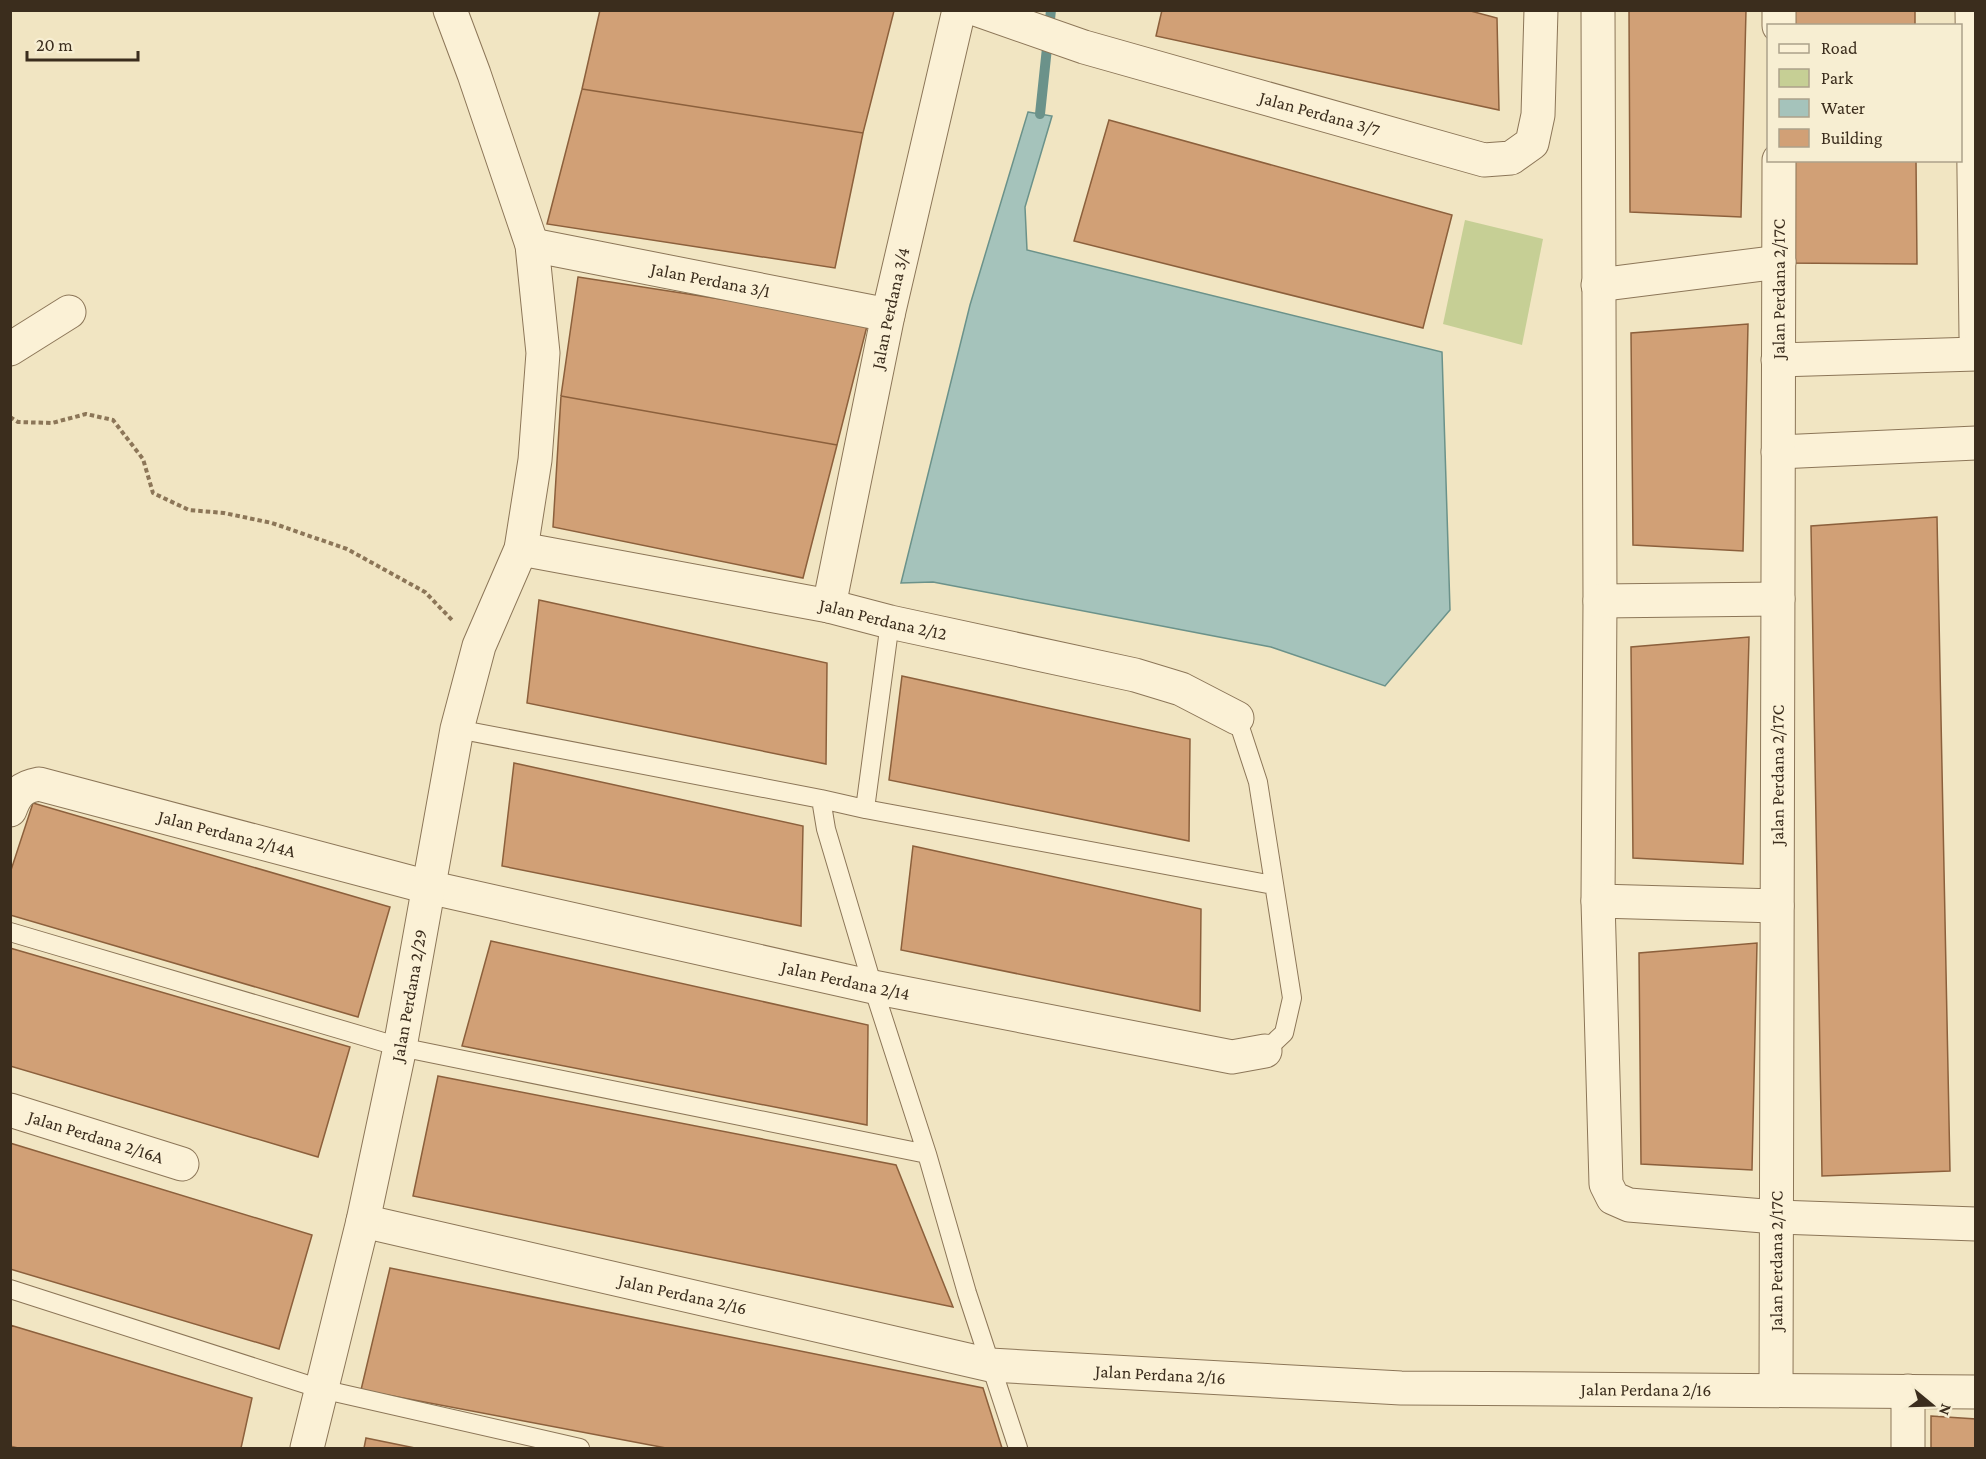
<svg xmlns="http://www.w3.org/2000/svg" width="1986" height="1459" font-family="'Crimson Pro',serif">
<rect width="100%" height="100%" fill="#f1e5c2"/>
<path fill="#c6cf95" d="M1465,220l78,19 -21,106 -79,-21z"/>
<path fill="#a5c3bb" stroke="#6b928a" stroke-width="1.5" d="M1028,112l24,4 -27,91 2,43 415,102 8,258 -65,76 -114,-39 -338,-65 -32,1 69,-278z"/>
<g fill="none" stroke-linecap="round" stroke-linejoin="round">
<path stroke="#6b928a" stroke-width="10" d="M1040,114l11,-104"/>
</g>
<path fill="#d1a076" stroke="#8c603c" stroke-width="1.5" d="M600,10h294v1l-31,122 -281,-44z
M1162,10h305l30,8 2,92 -343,-74z
M1629,10h117l-5,207 -111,-5z
M1787,10h128v16h-128z
M582,89l281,44 -28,135 -288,-44z
M1109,120l343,95 -29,113 -349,-87z
M1784,160h132l1,104 -134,-1z
M578,277l290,45 -31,123 -276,-49z
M1748,324l-5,227 -110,-6 -2,-212z
M561,396l276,49 -34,133 -250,-51z
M1937,517l13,654 -128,5 -11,-650z
M539,600l288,63 -1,101 -299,-61z
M1749,637l-6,227 -110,-6 -2,-211z
M902,676l288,63 -1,102 -300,-61z
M514,763l289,63 -2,100 -299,-60z
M33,803l357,104 -32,110 -348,-102v-42z
M913,846l288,63 -1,102 -299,-61z
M491,941l377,84 -1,100 -405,-79z
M1757,943l-5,227 -111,-6 -2,-211z
M10,948l340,99 -32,110 -308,-91z
M438,1076l458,89 57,142 -540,-111z
M10,1143l302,92 -33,114 -269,-80z
M390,1268l593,120 19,60h-336l-305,-58z
M10,1325l242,73 -11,50h-223l-8,-2z
M1931,1416l45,3v29h-45z
M366,1438l49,10h-51z"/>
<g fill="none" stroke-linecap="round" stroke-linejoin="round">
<g stroke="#8c7658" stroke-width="20">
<path id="service" d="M1237,718l21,64 34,216 -8,35 -19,18
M457,729l364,70 5,30 47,158 54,167 40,139 51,155
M821,799l44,10 408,76
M865,809l25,-187
M10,932l390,115 527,107
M10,1289l311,100 259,59"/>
</g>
<g stroke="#8c7658" stroke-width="35">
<g id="minor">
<path id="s1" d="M978,10l106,37 400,113 27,-2 21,-15 6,-28 3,-105"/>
<path d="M1598,10l2,591 -2,300 8,283 7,14 16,7 147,12 200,7"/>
<path d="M1972,10l4,326"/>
<path d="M1779,26v-16"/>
<path id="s2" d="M532,245l356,70"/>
<path d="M1598,285l181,-23"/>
<path d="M10,349l59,-37"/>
<path d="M1778,360l198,-6"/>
<path d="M1778,452l198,-9"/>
<path id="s3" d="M521,549l308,57 61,16 245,53 46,14 56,29"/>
<path d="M1600,601l178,-2"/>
<path id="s4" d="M829,606l59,-291 71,-305"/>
<path id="s5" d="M10,810c6,-17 12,-23 29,-26l389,103 445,100 359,70 33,-6"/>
<path d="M1598,901l179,5"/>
<path id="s6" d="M10,1110l172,54"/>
<path id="s7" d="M363,1221l627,144 411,23 575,4"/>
<path id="s8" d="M1776,1390l3,-1230"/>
<path id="s9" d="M307,1448l56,-227 37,-174 57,-318 22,-83 42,-97 14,-89 8,-107 -11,-108 -58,-171 -24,-64"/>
<path d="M1908,1448v-57"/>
</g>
</g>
<path stroke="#8c7658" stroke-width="4" stroke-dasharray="4.5 3" stroke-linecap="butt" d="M10,417l8,5 34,1 34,-9 27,6 30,39 10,34 36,17 35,3 48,10 75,26 78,43 27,28"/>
<use href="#service" stroke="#fbf1d6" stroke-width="18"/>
<use href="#minor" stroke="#fbf1d6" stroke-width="33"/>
</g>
<g text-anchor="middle" stroke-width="4.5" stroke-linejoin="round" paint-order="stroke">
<g font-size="18" fill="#3b2d1d" stroke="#f7eed2">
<text dy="6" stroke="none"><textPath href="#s1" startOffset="357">Jalan Perdana 3/7</textPath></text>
<text dy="6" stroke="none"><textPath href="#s2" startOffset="182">Jalan Perdana 3/1</textPath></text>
<text dy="6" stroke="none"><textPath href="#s8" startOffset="1101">Jalan Perdana 2/17C</textPath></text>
<text dy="6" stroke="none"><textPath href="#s4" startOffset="304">Jalan Perdana 3/4</textPath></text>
<text dy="6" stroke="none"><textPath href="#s3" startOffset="369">Jalan Perdana 2/12</textPath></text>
<text dy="6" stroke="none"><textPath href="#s8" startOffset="615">Jalan Perdana 2/17C</textPath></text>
<text dy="6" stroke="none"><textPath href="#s5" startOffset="236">Jalan Perdana 2/14A</textPath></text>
<text dy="6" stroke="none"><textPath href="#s5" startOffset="872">Jalan Perdana 2/14</textPath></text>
<text dy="6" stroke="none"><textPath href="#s9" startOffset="464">Jalan Perdana 2/29</textPath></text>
<text dy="6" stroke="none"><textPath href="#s6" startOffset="90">Jalan Perdana 2/16A</textPath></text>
<text dy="6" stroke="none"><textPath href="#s8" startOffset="129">Jalan Perdana 2/17C</textPath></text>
<text dy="6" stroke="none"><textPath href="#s7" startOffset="328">Jalan Perdana 2/16</textPath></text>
<text dy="6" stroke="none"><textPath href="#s7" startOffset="814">Jalan Perdana 2/16</textPath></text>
<text dy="6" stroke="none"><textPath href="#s7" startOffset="1300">Jalan Perdana 2/16</textPath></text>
</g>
</g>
<rect width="1986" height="1459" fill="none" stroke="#3b2d1d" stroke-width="24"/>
<rect x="1767" y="24" width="195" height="138" fill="#f7eed2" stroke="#aca18a" stroke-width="1.5"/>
<rect x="1779" y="44" width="30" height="9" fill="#fbf1d6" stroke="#aca18a" stroke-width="1.5"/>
<text x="1821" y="54" font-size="18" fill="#3b2d1d">Road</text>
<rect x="1779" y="69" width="30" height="18" fill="#c6cf95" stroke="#aca18a" stroke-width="1.5"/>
<text x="1821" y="84" font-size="18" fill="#3b2d1d">Park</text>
<rect x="1779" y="99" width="30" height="18" fill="#a5c3bb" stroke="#aca18a" stroke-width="1.5"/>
<text x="1821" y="114" font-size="18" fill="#3b2d1d">Water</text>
<rect x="1779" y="129" width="30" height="18" fill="#d1a076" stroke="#aca18a" stroke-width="1.5"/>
<text x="1821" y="144" font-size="18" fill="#3b2d1d">Building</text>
<g transform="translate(1932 1405) rotate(109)" stroke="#f7eed2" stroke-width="4.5" paint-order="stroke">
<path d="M0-4.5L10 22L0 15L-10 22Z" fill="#3b2d1d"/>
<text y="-9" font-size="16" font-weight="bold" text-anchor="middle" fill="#3b2d1d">N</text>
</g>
<path d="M27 51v9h111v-9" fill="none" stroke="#3b2d1d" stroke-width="3"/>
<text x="36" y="51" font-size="18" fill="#3b2d1d" stroke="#f7eed2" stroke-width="4.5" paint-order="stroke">20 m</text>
</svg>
